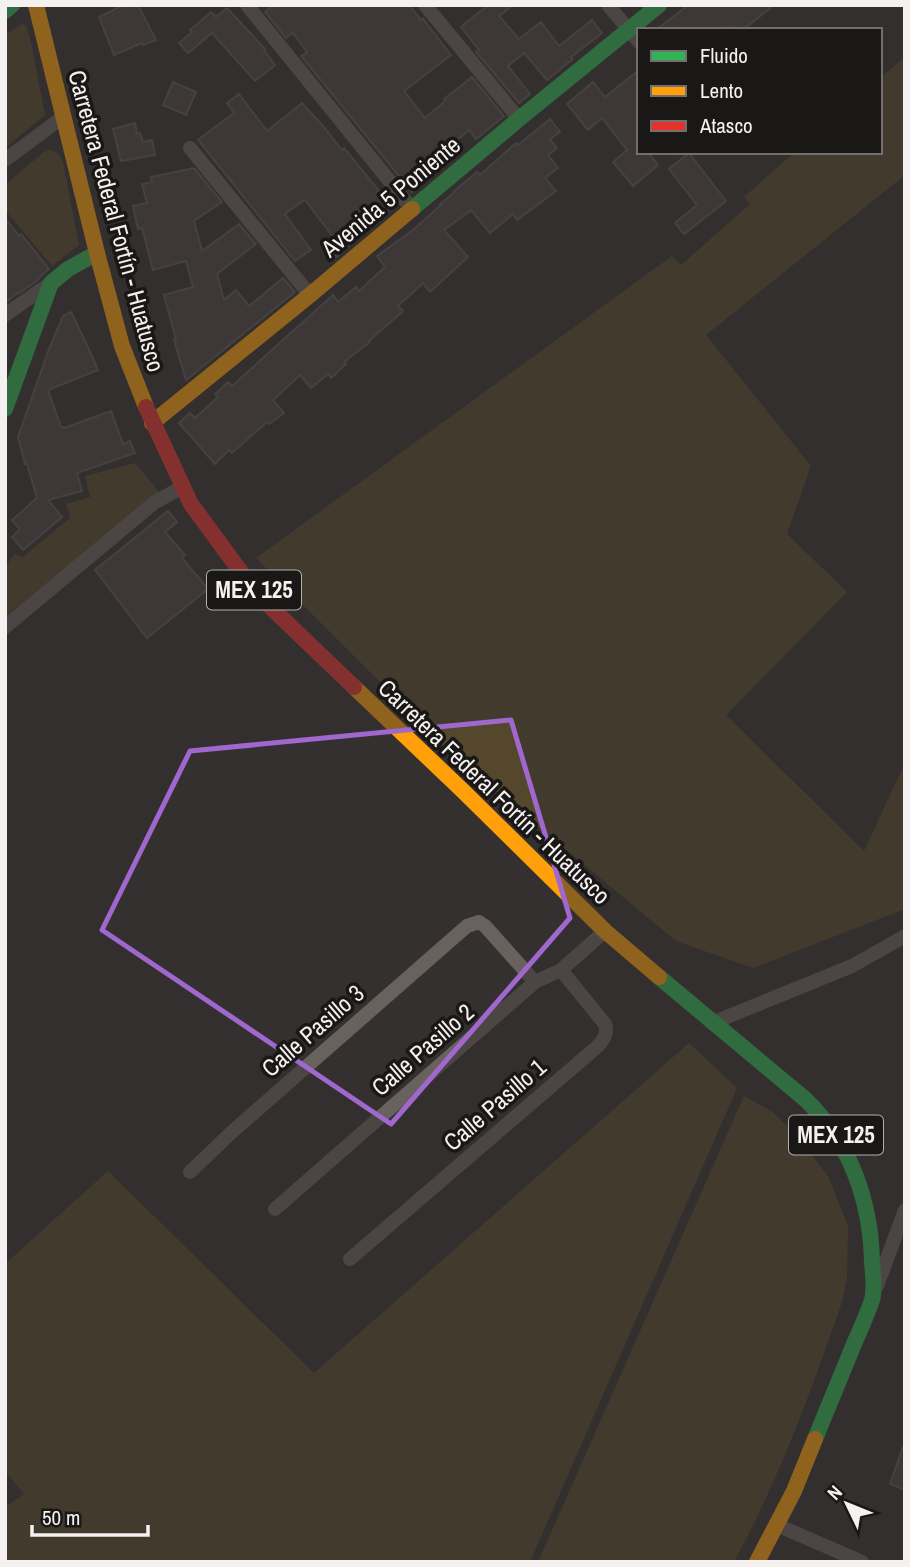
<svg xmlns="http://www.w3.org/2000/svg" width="910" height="1567" font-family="'Archivo Narrow',sans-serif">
<rect width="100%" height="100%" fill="#33302f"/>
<path fill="#54472c" d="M22,24l4,2 5,16 14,73 -40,33v-113z
M905,57v118l-199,160 105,131 -24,68 60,58 -121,123 138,136 41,-88v146l-152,59 -77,-27 -219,-182 -201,-201 416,-302 9,9 69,-61 -6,-7 51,-45h85v-74z
M50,150l9,4 4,8 16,83 -27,21 -47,-56v-25l39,-33z
M135,463l25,30 -155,124v-50l9,-13 9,3 47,-39 -4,-14 24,-7 -5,-21z
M689,1043l48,45 -207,474h-525v-55l19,-13 -19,-23v-207l103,-93 206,202z
M744,1096l27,15 14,13 16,16 28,38 19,48 -1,53 -5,23c-31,90 -63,177 -108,260h-196z"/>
<path fill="#4d4243" stroke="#5a5757" stroke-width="2" d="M123,5h15l18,35 -13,5 -1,-2 -28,12 -15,-38z
M274,5h135l12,15 2,-1 28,36 -47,36 21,27 20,-17 -1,-2 28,-22 32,39 -28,23 -7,-9 -26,22 8,8 -39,32 -111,-136 6,-4 -14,-19 -7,5 -21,-26z
M488,5h25l-14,11 20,23 22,-17 18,24 33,-26 10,13 -31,24 2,2 -26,21 -23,-27 -16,13 22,28 -11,9 -43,-51 3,-2 -18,-23z
M688,5h86l-31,25h-10l-2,-3 -13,3h-62z
M227,8l38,41 -1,1 11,15 -20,16 -43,-48 -24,20 -9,-10 13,-11 -2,-2 21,-18 5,5z
M639,70v82h9l10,13 -25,21 -20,-24 14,-12 -25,-32 -14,12 -21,-26 26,-22 12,15z
M173,82l23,10 -10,23 -23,-10z
M239,94l28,37 35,-28 21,23 19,24 2,-2 35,43 -2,1 14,16 -55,49 -11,-13 8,-7 -28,-37h-1l-19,14 26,36 -16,11 -97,-121 36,-27 -7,-10z
M550,119l10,13 -10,7 7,9 -9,7 10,13 -13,10 11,13 -39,29 -4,-6 -23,19 -19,-23 -27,20 24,27 -38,35 -7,-9 -25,23 5,5 -34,30 1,1 -26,20 2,2 -15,14 -3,-4 -17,14 -11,-13 -27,25 11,13 -15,11 -2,-2 -35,31 -3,-3 -14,14 -36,-41 11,-10 5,5 23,-21 -3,-3 13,-12 4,4 101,-91 5,7 18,-15 3,4 26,-24 -8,-11 36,-26 28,-25 -1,-1 15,-12 -1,-1 23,-19 3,3 36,-32 2,2z
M135,123l2,11 3,-1 3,9 9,-2 3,15 -34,6 -8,-32z
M689,153l37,48 -42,33 -9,-11 22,-18 -28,-36z
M194,168l28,34 -28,19 8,30 37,-27 17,20 -39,30 7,26 12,-10 13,16 34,-28 12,14 -109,88 -12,-40 2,-1 -12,-44 29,-8 -7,-26 -33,9 -11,-42 -4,1 -5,-23 14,-3 -5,-19 10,-2 -1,-5z
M5,218l14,18 2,-2 28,35 -15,14 -16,11 -1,-1 -12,10z
M71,312l16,33 11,25 -50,20 13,37h3v1l47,-17 12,33 7,-3 5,12 -58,20 5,18 -34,9 14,17 -39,33 -11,-13 8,-8 -8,-9 25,-22 -10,-34h-2l-7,-27 31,-88 14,-33z
M168,511l9,11 -12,10 20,23 -3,3 26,31 -61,49 -52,-68z
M903,1447h2v43l-15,-6z"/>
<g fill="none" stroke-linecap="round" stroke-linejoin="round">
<path stroke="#68615d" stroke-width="14" d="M247,5l166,205
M425,5l94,114
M608,5l31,37
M190,148l120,147
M5,160l58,-43
M5,315l46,-32
M5,627l150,-125 28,-15
M712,1023l140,-57 53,-30
M190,1172l43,-41 234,-205 12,-4 6,4 50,56
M275,1209l260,-227 26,-12 44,-39
M350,1259l248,-213c6,-7 10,-13 7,-22l-44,-54
M877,1286l28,-76
M777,1525l85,37"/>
<path stroke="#30b455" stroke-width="16" d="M5,11l7,-6
M412,209l107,-90 140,-114
M5,409l46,-126 17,-14 29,-16
M659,977l146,122c45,43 66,102 67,164 1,11 3,26 0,37 -5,15 -12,30 -18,44 -13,32 -26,63 -39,95"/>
<path stroke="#ff9f0a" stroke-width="16" d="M36,5l61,248 25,93 24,61
M152,423l158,-128 102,-86
M354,687l108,103 143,141 54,46
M757,1562l37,-71 21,-52"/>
<path stroke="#e5322d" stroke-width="16" d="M146,407l45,97 66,90 97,93"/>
</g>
<path d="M0 0H910V1567H0ZM511,720l59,198 -179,206 -289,-194 88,-179z" fill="#33302f" fill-opacity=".55" fill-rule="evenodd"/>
<path fill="none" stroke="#a067ce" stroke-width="5" stroke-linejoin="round" d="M511,720l59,198 -179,206 -289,-194 88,-179z"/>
<g text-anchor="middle" stroke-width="7" stroke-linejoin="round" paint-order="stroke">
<g fill="#1a1817" stroke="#b3b0af" stroke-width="2">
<rect x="207" y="570.5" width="94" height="39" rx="5"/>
<rect x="789" y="1115.5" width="94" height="39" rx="5"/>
</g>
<g font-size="23" font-weight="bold" fill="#f5f1f0">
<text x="254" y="598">MEX 125</text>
<text x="836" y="1143">MEX 125</text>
</g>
<g font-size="24" fill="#f5f1f0" stroke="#1a1817">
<text transform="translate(391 197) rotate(-40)" y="8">Avenida 5 Poniente</text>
<text transform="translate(116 221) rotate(75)" y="8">Carretera Federal Fortín - Huatusco</text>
<text transform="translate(494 792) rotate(44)" y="8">Carretera Federal Fortín - Huatusco</text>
<text transform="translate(313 1031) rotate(-41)" y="8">Calle Pasillo 3</text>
<text transform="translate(423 1050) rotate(-41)" y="8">Calle Pasillo 2</text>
<text transform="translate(495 1105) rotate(-41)" y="8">Calle Pasillo 1</text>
</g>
</g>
<rect width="910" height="1567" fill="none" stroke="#f5f1f0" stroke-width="14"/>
<rect x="637" y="28" width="245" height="126" fill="#1a1817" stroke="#726f6e" stroke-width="2"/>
<rect x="651" y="51" width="35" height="10" fill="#30b455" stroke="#726f6e" stroke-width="2"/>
<text x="700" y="63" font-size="21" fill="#f5f1f0">Fluido</text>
<rect x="651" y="86" width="35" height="10" fill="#ff9f0a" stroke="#726f6e" stroke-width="2"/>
<text x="700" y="98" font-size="21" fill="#f5f1f0">Lento</text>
<rect x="651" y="121" width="35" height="10" fill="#e5322d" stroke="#726f6e" stroke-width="2"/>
<text x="700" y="133" font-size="21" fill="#f5f1f0">Atasco</text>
<g transform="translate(847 1504) rotate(313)" stroke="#1a1817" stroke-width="5" paint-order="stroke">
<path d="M0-5L12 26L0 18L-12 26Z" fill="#f5f1f0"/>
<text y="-10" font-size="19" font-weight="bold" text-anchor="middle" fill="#f5f1f0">N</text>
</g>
<path d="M32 1525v10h116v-10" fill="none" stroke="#f5f1f0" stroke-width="3.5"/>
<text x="42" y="1525" font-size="21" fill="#f5f1f0" stroke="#1a1817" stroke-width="5" paint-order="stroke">50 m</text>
</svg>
